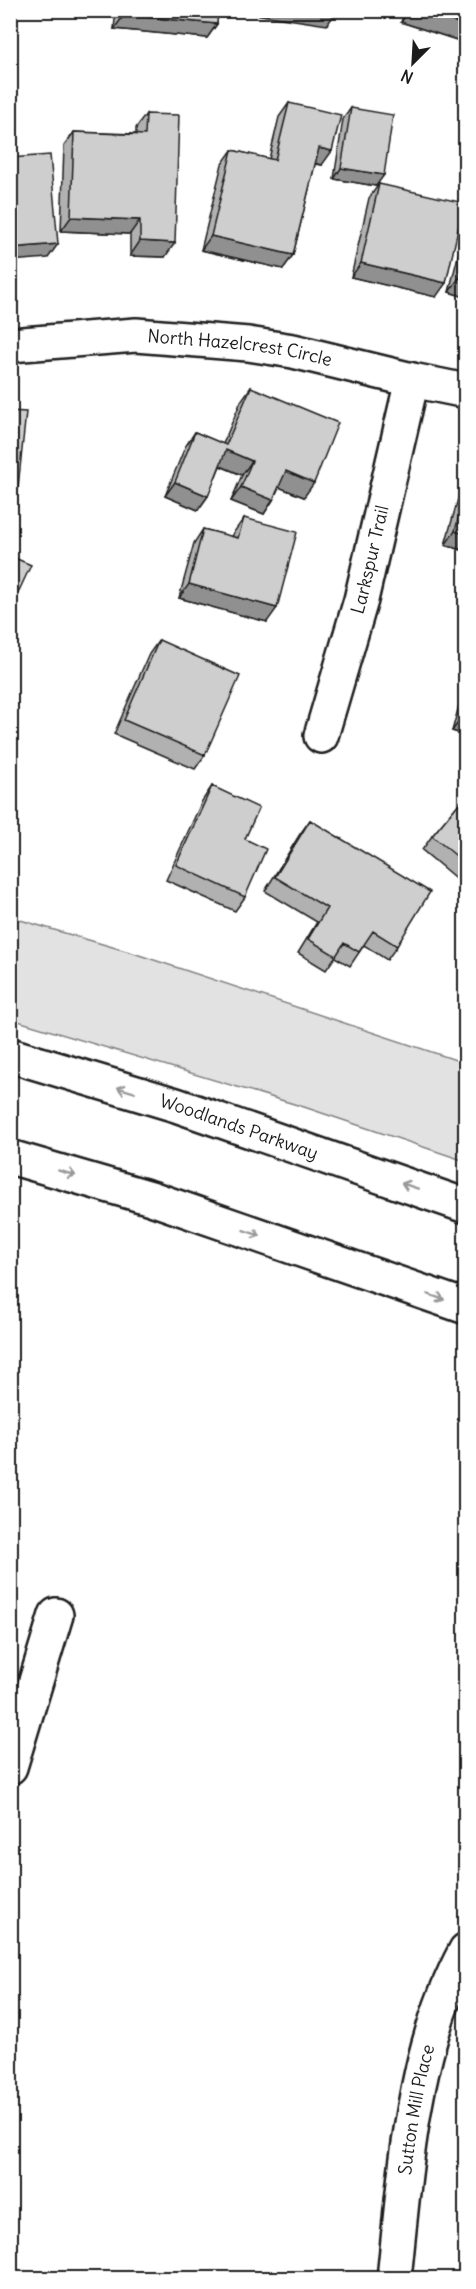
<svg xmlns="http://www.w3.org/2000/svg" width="476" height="2289" font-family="Delius,sans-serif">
<rect width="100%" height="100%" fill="#fff"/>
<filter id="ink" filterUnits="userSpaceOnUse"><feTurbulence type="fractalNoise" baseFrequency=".0167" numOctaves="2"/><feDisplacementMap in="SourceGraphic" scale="12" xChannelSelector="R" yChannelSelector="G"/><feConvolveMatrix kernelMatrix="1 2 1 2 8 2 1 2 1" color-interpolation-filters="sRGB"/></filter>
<g filter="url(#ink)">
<path fill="#e2e2e2" stroke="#7f7f7f" stroke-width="1.5" d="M10,917l123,36 332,110v98l-161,-54 -293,-88z"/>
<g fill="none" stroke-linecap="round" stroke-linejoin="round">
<g stroke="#1c1c1c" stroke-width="38">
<g id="street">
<path id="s1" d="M10,345l126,-10 112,9 45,7 119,29 54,11"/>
<path id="s2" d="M321,736l40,-136 51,-220"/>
<path d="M10,1767l46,-152"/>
<path id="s3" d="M394,2278c12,-110 18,-229 72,-328"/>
</g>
</g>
<g stroke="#1c1c1c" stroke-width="38">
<g id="primary">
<path id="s4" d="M10,1055l166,50 290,101"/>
<path d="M10,1157l141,41 315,109"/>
</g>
</g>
<use href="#street" stroke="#fff" stroke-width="33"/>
<use href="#primary" stroke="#fff" stroke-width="33"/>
</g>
<path fill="#b1b1b1" stroke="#1c1c1c" stroke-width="1.5" d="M116,10h102l-1,14 -10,14 -93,-9z
M405,10h60l-8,30 -56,-18z
M289,103l33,62 -7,-1 -22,91 -10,14 -82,-19 21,-86 10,-14 37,9 10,-42z
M351,108l25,78 -42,-7 9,-60z
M146,114l19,143 -35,-1v-22l-69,-3 3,-85 10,-14 62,2v-6z
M379,184l57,113 -85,-20 18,-79z
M465,228v69l-16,-5z
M251,387l53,110 -25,-10 -6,13 -9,14 -33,-13 11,-26 -22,-9 -12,30 -10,14 -33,-14 20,-49 10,-15 28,12 18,-43z
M465,474v77l-20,-6z
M244,518l23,104 -88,-24 15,-55 9,-14 29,8 2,-5z
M159,640l46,115 -10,14 -81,-35 35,-80z
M465,684v51l-13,-4z
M212,786l33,111 -10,14 -69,-31 36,-79z
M465,796v90l-43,-36 10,-14z
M310,820l87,126 -10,14 -23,-15 -14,21 -15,-9 -9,13 -28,-17 19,-31 -52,-31 35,-57z"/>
<path fill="#909090" stroke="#1c1c1c" stroke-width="1.5" d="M10,10h65l-65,4z
M228,10l109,1 -10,14z
M410,10h8l47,15v3l-8,12 -56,-18z
M124,15l93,9 -10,14 -93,-9z
M319,148l13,3 -10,14 -13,-3z
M341,168l43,7 -8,11 -42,-7z
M71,217l69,3 -10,14 -69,-3z
M211,236l82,19 -10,14 -82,-19z
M140,241l35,2 -10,14 -35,-1z
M58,244l-10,14 -38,3v-13z
M361,263l85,20 -10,14 -85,-20z
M459,278l6,2v17l-16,-5z
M226,450l26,11 -10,14 -26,-11z
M286,471l28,12 -10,14 -28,-11z
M175,482l33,14 -10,14 -33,-14z
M241,487l32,13 -9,14 -33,-13z
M10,505l6,1 -6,8z
M455,531l10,3v17l-20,-6z
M189,584l88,24 -10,14 -88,-24z
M460,720l5,2v13l-13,-4z"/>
<path fill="#cecece" stroke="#1c1c1c" stroke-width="1.5" d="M125,10h93l-1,14 -93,-9z
M418,10h47v15z
M289,103l52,12 -9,36 -13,-3 -26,107 -82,-19 21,-86 43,10z
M351,108l42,7 -9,60 -43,-7z
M146,114l33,1 -4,128 -35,-2v-21l-69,-3 3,-85 71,3z
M50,155l8,89 -48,4v-90z
M379,184l85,19 -18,80 -85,-20z
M465,252v28l-6,-2z
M251,387l87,36 -24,60 -28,-12 -13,29 -32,-13 11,-26 -26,-11 -18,46 -33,-14 20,-50 31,13z
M10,411l16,1 -10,94 -6,-1z
M465,493v41l-10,-3z
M244,518l53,14 -20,76 -88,-24 14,-55 35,9z
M10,556l21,9 -21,45z
M159,640l81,36 -35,79 -81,-35z
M465,700v22l-5,-2z
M212,786l47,22 -14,31 21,10 -21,48 -69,-32z
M465,796v67l-33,-27z
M310,820l120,72 -33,54 -24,-15 -14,21 -15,-9 -8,13 -28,-17 19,-31 -52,-31z"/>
<defs><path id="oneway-shaft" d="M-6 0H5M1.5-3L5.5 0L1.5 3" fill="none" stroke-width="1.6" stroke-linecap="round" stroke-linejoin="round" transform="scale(1.5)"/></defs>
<g stroke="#999">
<use href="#oneway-shaft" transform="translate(126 1090) rotate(-163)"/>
<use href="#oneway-shaft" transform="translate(67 1173) rotate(16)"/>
<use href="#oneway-shaft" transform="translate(410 1186) rotate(-161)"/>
<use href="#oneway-shaft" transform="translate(252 1233) rotate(19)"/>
<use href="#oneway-shaft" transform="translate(436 1297) rotate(19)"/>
</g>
</g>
<g text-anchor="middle" stroke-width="5" stroke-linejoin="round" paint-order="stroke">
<g font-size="18" fill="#1c1c1c" stroke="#fff">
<text dy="6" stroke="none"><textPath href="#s1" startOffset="231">North Hazelcrest Circle</textPath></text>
<text dy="6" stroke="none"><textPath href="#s2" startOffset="183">Larkspur Trail</textPath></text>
<text dy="6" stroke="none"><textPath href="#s4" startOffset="240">Woodlands Parkway</textPath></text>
<text dy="6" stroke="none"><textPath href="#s3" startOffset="170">Sutton Mill Place</textPath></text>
</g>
</g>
<rect width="476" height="2289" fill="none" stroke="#fff" stroke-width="36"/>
<rect x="18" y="18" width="440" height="2253" fill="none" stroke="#1c1c1c" stroke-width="2" filter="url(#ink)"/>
<g transform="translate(413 63) rotate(204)" stroke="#ffffff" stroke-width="4.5" paint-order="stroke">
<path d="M0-4.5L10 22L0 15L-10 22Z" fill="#1c1c1c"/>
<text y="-9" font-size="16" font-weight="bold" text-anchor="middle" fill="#1c1c1c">N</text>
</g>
</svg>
